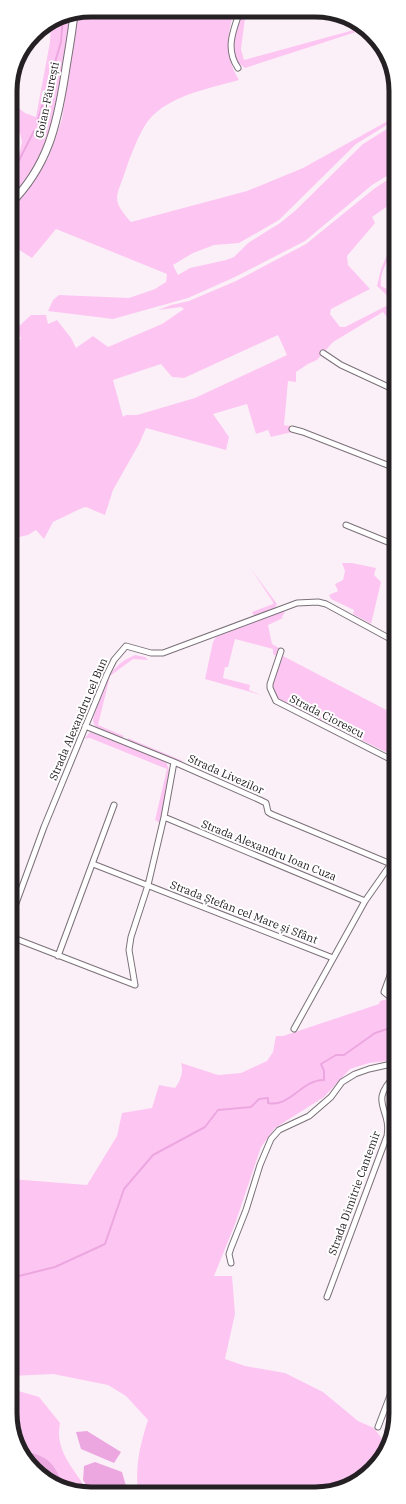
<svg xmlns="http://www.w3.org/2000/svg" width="406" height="1504" font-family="'IBM Plex Serif',serif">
<rect width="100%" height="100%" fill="#fbf0f8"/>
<path fill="#fdc6f2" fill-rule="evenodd" d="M91,10l143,1c-7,25 -10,45 5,69 -31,9 -77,16 -95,47 -8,14 -14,30 -19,45 -8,25 -15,27 6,50l116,-31 56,-23 92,-51v3l-39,24 -77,76 -40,23 -25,2 -21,8 -20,12 5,10 12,-7 36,-8 8,-3 14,-14 32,-20 16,-13 67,-66 32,-20v47l-23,14 -67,56 -70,36 -47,21 -75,21 -65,-8 5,-11 6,-5 70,3 26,-9 11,-7 1,-8 -111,-45 -24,29 -22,-14v-36l27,-32 12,-20 13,-37 15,-106z
M243,11h3l-5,38 3,11 117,-32 6,3 -11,1 -111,36 -7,-5c-8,-19 -2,-33 5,-52z
M70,14c-7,62 -12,138 -60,184v-26l10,-21 2,-9 -2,-9 -10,-11v-21l15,12 11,4 14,-75 1,-19 9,-7z
M395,175v26l-23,16 3,6 -28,33 1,9 22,24 -39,20 -1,5 10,13h5l49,-25 -17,-16 4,-17 14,-33c0,19 -16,31 -14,50l14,7v32l-1,1 -11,-14 -50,30 -16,18 -9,4 -12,8v10l-8,-1 -4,44 6,1 2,6 -21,5 -3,-7 -12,4 -9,-30 -34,10 16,23 -3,13 -80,-22 -7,16 -26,46 -8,25 -19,-8 -4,1 -29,14 -9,17 -8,-9 -8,5 -18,4v-196l11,-4 -4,-11 14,-13h15l2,9 9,-4 14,18 5,10 17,-12 15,11 54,-23 22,-15 -3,-2 -23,3 13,-5 18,-4 47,-20 70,-37 69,-56zM278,335l9,20 -92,43 -58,17h-11l-3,2 -10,-37 48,-16 11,13 12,1z
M342,563h10l24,5 -2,7 7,7 -10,42 -18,-10 1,-4 -23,-11 -2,-4 9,-4 -3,-7 8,-4 2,-9z
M251,569l26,35 -2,4 -21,8 -2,-4 21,-8v-2z
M284,610l1,2 -3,5 1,1 -15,7 4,19 7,4 -3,8 -3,-2v-5l-38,-10 -7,28h-3l-2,11 27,7 -1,5 12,5 -56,-16 8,-37 3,-5z
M135,655l10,2 3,3 -15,-1 -23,17 -12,49 26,11 -2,2c-9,-3 -29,-6 -29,-19 9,-27 12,-52 42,-64z
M283,656l113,59v42l-118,-58 -7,-11z
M90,732l76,29 4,12 -10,50 -5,-3 12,-51 -77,-31 -6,1z
M128,738l55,23 -4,1 -51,-21z
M396,997v63l-27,3 -19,6 -26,28 -49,31 -14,19 -26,77 -21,52h18l3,38 -10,45 20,7 40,7 38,19 35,29 16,7 11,15 -9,23 -25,20 -26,7h-187c-3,-29 2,-47 10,-73l-22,-24 -18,-11 -55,-11 -42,2v-197l76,6 30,-49 5,-23 30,-5 7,-23 16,3c5,-7 9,-16 6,-25l37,12 23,-2 26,-12 6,-9 3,-16h7l96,-32 1,-3z
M15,1390l24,7 21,26c-6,29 16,47 28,69h-13l-45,-26 -19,-43v-32z"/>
<path fill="#eda7e0" d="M87,1431l34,21 -7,11 -33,-14 -5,-17z
M95,1462l27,10 6,21 -38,-1 -7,-12 1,-14z"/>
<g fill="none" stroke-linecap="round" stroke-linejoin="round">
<path stroke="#eda7e0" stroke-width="2" d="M37,123l24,-81 2,-26
M10,178l24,-47
M11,1278l44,-11 50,-23 19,-55 29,-34 52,-28 13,-17 33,-3 8,-8 9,-1v5c21,5 35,-24 56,-23v-9l-3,-7 15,-9h8l31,-22 21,-7"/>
<path stroke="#eda7e0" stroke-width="11" d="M26,1457c16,4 23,8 29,24"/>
<g stroke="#7a7078" stroke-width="7">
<path id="street" d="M238,68c-13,-19 -5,-37 2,-57
M323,353l18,12 54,25
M292,429l11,3 92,36
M346,525l49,20
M281,651l-11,33v4l6,13 120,61
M85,726l89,36 86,38 6,3 2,9 3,2 120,50 5,-2
M164,817l201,84
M93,864l240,94
M11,917l33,-90 63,-153 7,-14 12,-14 25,7h12l134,-50 21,-1 8,2 70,38
M11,937l124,48
M58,956l56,-151
M396,959l-12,33 5,4 7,-2
M135,985l-6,-35 2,-13 17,-52 16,-68 10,-55
M294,1029l71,-128 26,-37
M231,1263l-2,-9 2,-6 15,-38 14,-45 11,-26 8,-9 30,-14 22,-19 11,-15 13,-8 14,-5 27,-6
M327,1297l60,-161c5,-28 -20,-33 9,-61
M378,1427l18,-47"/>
</g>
<g stroke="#7a7078" stroke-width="9">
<path id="secondary" d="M10,204c38,-38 47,-79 55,-130 3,-20 7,-40 9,-61"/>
</g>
<use href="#street" stroke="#fff" stroke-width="5"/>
<use href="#secondary" stroke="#fff" stroke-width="7"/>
</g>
<g text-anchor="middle" stroke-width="4" stroke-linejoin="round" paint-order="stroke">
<g font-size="11" fill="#242023" stroke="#fff">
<text transform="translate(47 100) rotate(-78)" y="4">Goian-Făurești</text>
<text transform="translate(327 716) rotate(27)" y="4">Strada Ciorescu</text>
<text transform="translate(78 719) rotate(-67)" y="4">Strada Alexandru cel Bun</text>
<text transform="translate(226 774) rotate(24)" y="4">Strada Livezilor</text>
<text transform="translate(269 850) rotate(22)" y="4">Strada Alexandru Ioan Cuza</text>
<text transform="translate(244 912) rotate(21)" y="4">Strada Ștefan cel Mare și Sfânt</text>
<text transform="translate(354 1193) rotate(-70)" y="4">Strada Dimitrie Cantemir</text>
</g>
</g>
<path d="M0 0H406V1504H0ZM91 17H315A74 74 0 0 1 389 91V1413A74 74 0 0 1 315 1487H91A74 74 0 0 1 17 1413V91A74 74 0 0 1 91 17Z" fill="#fff" fill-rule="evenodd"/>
<path fill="none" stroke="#242023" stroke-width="5" d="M91 17H315A74 74 0 0 1 389 91V1413A74 74 0 0 1 315 1487H91A74 74 0 0 1 17 1413V91A74 74 0 0 1 91 17Z"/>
</svg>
